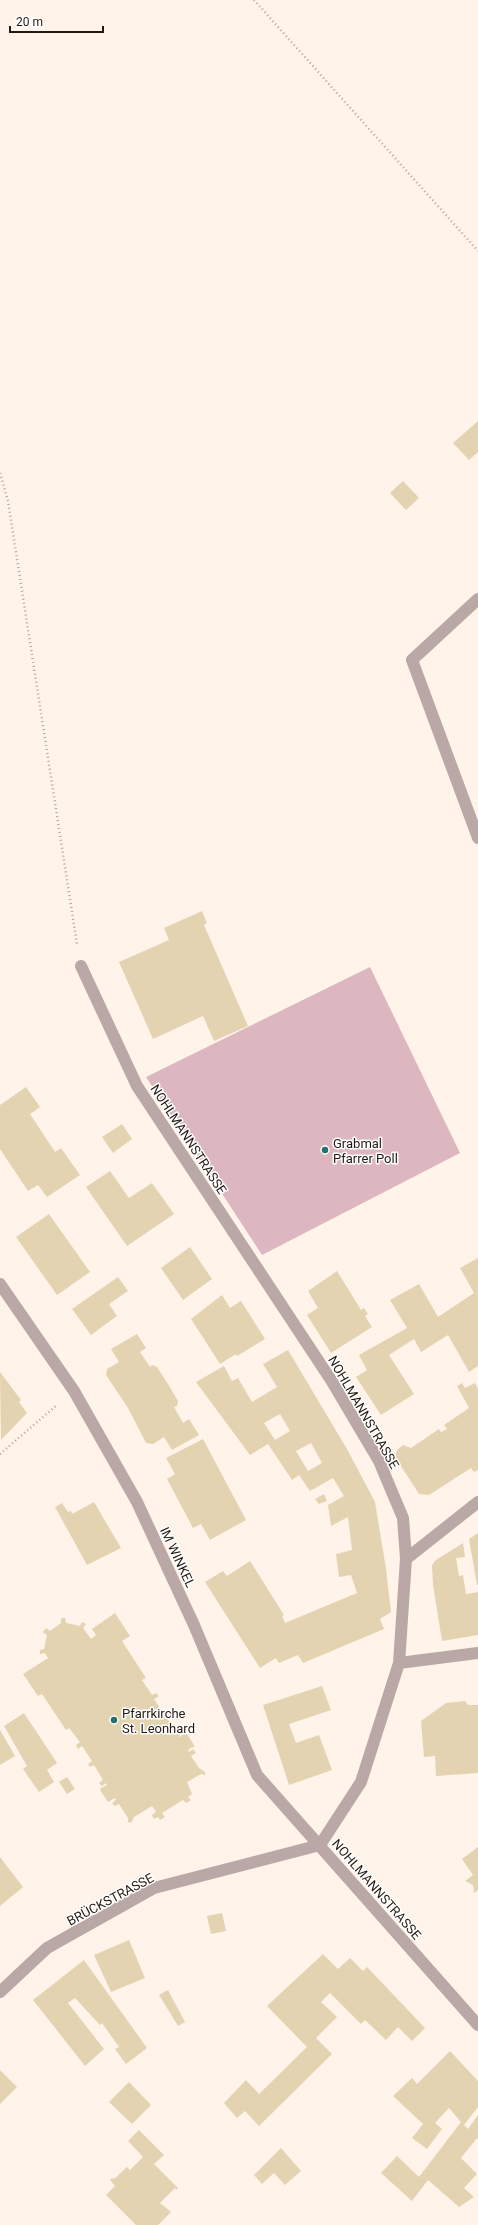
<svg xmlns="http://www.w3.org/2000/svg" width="478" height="2225" font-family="Roboto,sans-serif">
<rect width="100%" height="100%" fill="#fff3ea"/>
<path fill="#ddb7c0" d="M370,967l90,186 -198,102 -116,-178z"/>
<path fill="#e4d3b1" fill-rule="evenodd" d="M478,421v31l-9,8 -16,-17z
M403,481l16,17 -13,12 -16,-17z
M202,911l5,12 -3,2 44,101 -34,15 -11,-25 -50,23 -34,-77 50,-22 -5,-12z
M26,1087l14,20 -10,7 25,38 6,-4 19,27 -33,22 -9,-12 -10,6 -28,-42v-44z
M122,1124l10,15 -19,14 -11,-16z
M110,1171l19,27 23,-15 22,31 -47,32 -41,-59z
M49,1214l41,58 -33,23 -41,-58z
M190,1247l22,32 -29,21 -22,-32z
M478,1258v108l-9,6 -21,-37 -27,17 -7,-13 -25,16 25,39 -33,21 -25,-38 11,-7 -8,-15 48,-27 -17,-28 29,-16 19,33 36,-24 -14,-25z
M337,1271l24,39 3,-2 4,6 -3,2 7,11 -41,26 -24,-38 11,-7 -10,-17z
M118,1277l10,14 -19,13 8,12 -26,19 -19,-26z
M222,1295l8,13 11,-7 24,38 -28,17 -1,-2 -16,10 -29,-45z
M137,1334l9,14 -6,4 10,15 2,-2 5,2 11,17 10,17 -1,5 -3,1 9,16 6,-4 10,16 -27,15 -8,-13 -11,7 -7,-1 -18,-35 -22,-33 1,-6 12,-7 -8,-13z
M288,1350l59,99 28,53 11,67 5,43 -11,7 4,10 -81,34 -5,-8 -19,8 -3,-5 -16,10 -55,-86 18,-11 4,5 23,-15 34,54 -2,1 3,7 72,-30 -6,-18 -12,2 -3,-23 16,-4 -4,-33 -17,9 -3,-21 16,-9 -11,-18 -23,13 -11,-16 -7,5 -24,-36 -18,11 -54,-73 28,-16 8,15 6,-3 14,24 25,-15 -14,-23zM280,1414l10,17 -15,9 -11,-17zM311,1443l11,20 -14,8 -12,-20z
M0,1372l21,28 -2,2 8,11 -26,27z
M462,1383l3,5 10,-5 3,6v81l-4,2 -3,-4 -42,27 -10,-1 -24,-37 2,-7 6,-5 8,3 28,-19 2,3 6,-3 -3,-4 25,-17 -12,-22z
M203,1439l43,81 -36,20 -9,-16 -8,4 -26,-49 8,-5 -9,-16z
M324,1494l3,7 -8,3 -4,-5z
M94,1502l27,46 -34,17 -32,-58 7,-4 6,9 3,-1 1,3z
M478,1533v52h-1l-8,-46z
M463,1543l2,14 -9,1 3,18 4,-1 3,19 12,-2v43l-36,6 -9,-56 -1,-20 4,-5z
M115,1613l15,23 -8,5 24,37 -4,2 10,15 4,-2 3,3 -5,3 10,15 4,-3 3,3 -5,3 11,15 4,-2 2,3 -4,3 1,1 4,-4 3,1 7,11v3l-2,-1 -4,3 1,2 4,-3 3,4 -5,3 8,12 6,4v3l-4,-1 -14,8 5,12 -4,3 3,3 -5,3 -3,-3 -21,13 3,4 -5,3 -2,-3 -4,2 -2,-4 4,-3 -4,-6 -18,11 -3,6 -3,-1v-4l-9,-14 -4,2 -3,-3 4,-3 -1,-2 -7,4 -8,-12 1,-2 6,-3 -1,-2 -4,3 -3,-3 4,-3 -9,-15 -4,2 -2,-3 4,-3 -10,-15 -4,3 -2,-4 4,-3 -11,-14 -3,2 -24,-36 -4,2 -15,-22 25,-16 -3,-5 -5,1v-4l4,-1 3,-14 -4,-3 3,-4 4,3 11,-8v-5h4l1,5 14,3 2,-4 4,2 -3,4 8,11 5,-4 -4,-6z
M322,1686l9,24 -42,14 7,19 23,-8 13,35 -43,15 -26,-80z
M465,1701l3,4h10v68l-42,3 -1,-20 -11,1 -3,-36 25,-18z
M24,1713l33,50 -10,7 7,12 -15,10 -16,-23 4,-3 -23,-40z
M0,1730l15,26 -15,9z
M67,1777l8,12 -8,5 -8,-12z
M478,1847v43l-4,3 -1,-8 -8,-4 8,-6 -11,-16z
M0,1857l23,30 -23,19z
M222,1913l4,18 -15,3 -4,-18z
M129,1940l16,38 -34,14 -17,-37z
M323,1954l15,15 12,-11 13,13 4,-4 58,61 -13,13 -14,-14 -12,13 -21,-20 -4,4 -31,-31 -9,9 16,15 -21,21 16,16 -73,72 -14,-15 -8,7 -13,-15 22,-23 13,14 48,-47 -40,-41z
M84,1960l63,88 -21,16 -11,-15 4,-2 -17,-24 -2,2 -25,-27 -7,5 36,46 -19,17 -52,-66z
M168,1990l17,32 -7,4 -19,-31z
M450,2051l28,30v26l-14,18 4,4 10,-14v25l-1,-2 -16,20 16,16 -13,14 10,9 -15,10 -31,-27 -16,21 -31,-28 16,-17 22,21 42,-55 -12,-14 -14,15 7,6 -15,20 -15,-11 11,-14 -30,-28 19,-18 5,6z
M0,2070l17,17 -17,17z
M129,2082l22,23 -19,19 -23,-22z
M139,2130l25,25 -10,9 24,24 -2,2 -1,-2 -15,15 11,9 -13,13h-22l-30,-30 9,-9 -5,-6 2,-2 2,1 13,-12 3,3 13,-13 -15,-16z
M281,2148l20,23 -16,14 -11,-12 -12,11 -8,-9z"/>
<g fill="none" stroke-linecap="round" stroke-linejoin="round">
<path stroke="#b2a69e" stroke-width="2.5" stroke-dasharray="1 3" stroke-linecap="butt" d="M254,0l224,251
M0,473l8,28 69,443
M0,1454l57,-49"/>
<path stroke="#b9a8a5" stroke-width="12" d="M478,599l-66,61 66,178
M81,966l56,120 194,294 48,81 24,57 3,41 -7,104 -38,119 -41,63
M0,1284l74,107 63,111 57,123 63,150 221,250
M406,1559l72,-57
M399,1663l79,-10
M0,1992l47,-44 107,-60 166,-43"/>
</g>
<g fill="#25706d" stroke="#fff" stroke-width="1.5">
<circle cx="325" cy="1150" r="4"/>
<circle cx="114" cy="1720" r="4"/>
</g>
<g text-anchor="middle" stroke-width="3" stroke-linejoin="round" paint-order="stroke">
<g font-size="13" fill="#231911" stroke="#fff">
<text transform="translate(189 1139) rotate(57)" y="5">NOHLMANNSTRASSE</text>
<text transform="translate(364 1412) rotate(60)" y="5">NOHLMANNSTRASSE</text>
<text transform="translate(178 1557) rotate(65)" y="5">IM WINKEL</text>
<text transform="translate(377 1889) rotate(49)" y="5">NOHLMANNSTRASSE</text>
<text transform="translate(110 1899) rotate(-28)" y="5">BRÜCKSTRASSE</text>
</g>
<g font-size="13" fill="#231911" stroke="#fff" text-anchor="start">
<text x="333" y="1148">Grabmal<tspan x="333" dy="15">Pfarrer Poll</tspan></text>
<text x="122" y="1718">Pfarrkirche<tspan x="122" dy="15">St. Leonhard</tspan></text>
</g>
</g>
<path d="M10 26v6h93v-6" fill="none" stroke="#231911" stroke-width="2"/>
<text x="16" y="26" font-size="12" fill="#231911" stroke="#ffffff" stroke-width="3" paint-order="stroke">20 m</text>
</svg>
